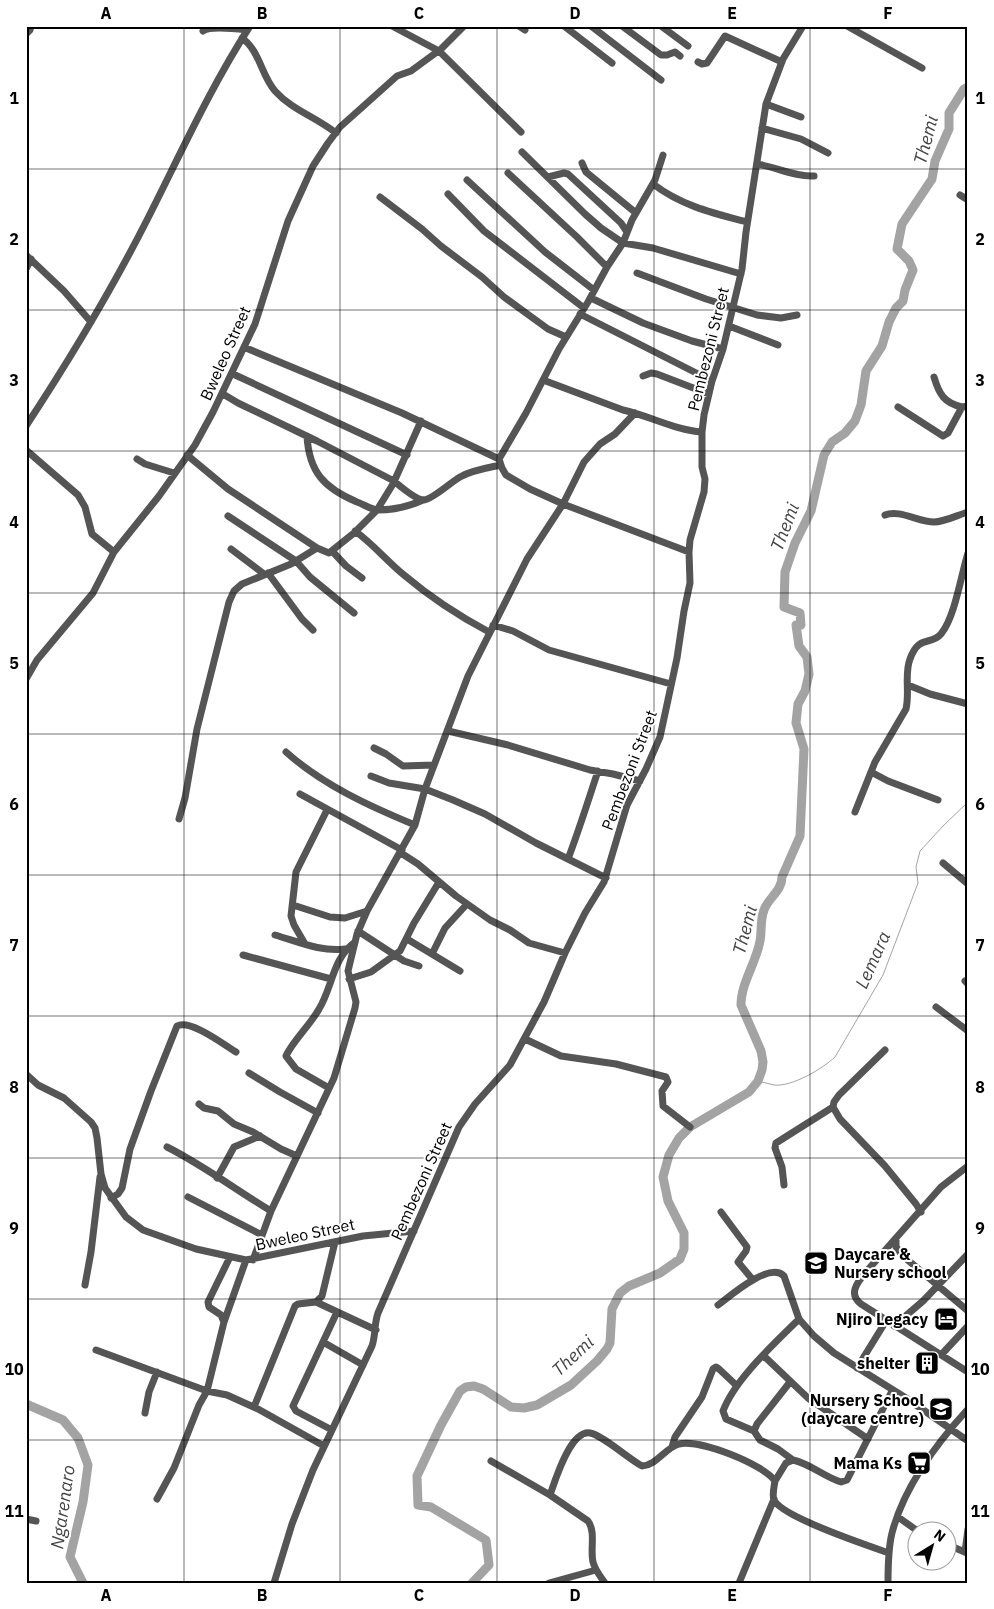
<svg xmlns="http://www.w3.org/2000/svg" width="994" height="1609" font-family="'IBM Plex Sans',sans-serif">
<rect width="100%" height="100%" fill="#fff"/>
<g fill="none" stroke-linecap="round" stroke-linejoin="round">
<path stroke="#a3a3a3" stroke-width="1" d="M758,1081c5,1 11,3 16,4 18,2 48,-16 61,-28l48,-82 35,-92 -2,-16 4,-16 23,-25 25,-24"/>
<path stroke="#a3a3a3" stroke-width="9" d="M26,1404l37,16 15,18 10,27 -5,37 -13,55 13,26
M472,1583l17,-18 -3,-25 -55,-33 -13,-2 -1,-29 24,-51 19,-34 6,-4 8,-1 9,3 28,18 13,1 13,-3 34,-20 26,-24 10,-12 3,-6 2,-34 8,-16 9,-7 31,-13 20,-14 4,-10v-16l-16,-32 -5,-24 6,-22 10,-17 11,-11 59,-35 9,-11 4,-11 1,-8 -2,-11 -20,-46c0,-22 15,-42 19,-64 2,-10 0,-21 4,-31 4,-12 18,-19 18,-33l18,-41 4,-87 -8,-26 2,-19 7,-13 4,-17 -2,-17 -8,-11 -3,-21h5l-1,-12 -16,-6 1,-35 10,-29 16,-32 13,-56 8,-13 13,-9 10,-12 6,-16 5,-34 16,-25 7,-24 7,-14 7,-7 2,-11 8,-20 -4,-9 -12,-12 5,-25 30,-45 3,-18 14,-32v-16l15,-24 4,-2"/>
<path stroke="#555" stroke-width="7" d="M392,26l47,25 82,81
M519,26l6,4
M564,26l48,37
M591,26l70,54
M622,26l39,29h6l8,-3 5,4
M661,26l27,20
M847,26l75,42
M203,31c7,-5 35,-2 44,-1
M26,34l4,-4 1,-4
M242,38c18,13 19,37 33,53 17,19 41,26 61,42
M698,62l4,2 5,-1 18,-27 57,26
M766,104l35,13
M762,128l39,11 27,14
M522,152l63,62 16,14 22,15 30,5 88,26
M582,163l4,9 50,41
M757,164c19,3 38,13 57,12
M508,173l69,64 30,30
M548,177l16,-4 4,1 53,49 6,9
M467,180l78,72 49,38
M653,184c29,22 60,29 94,38
M448,194l36,37 100,77
M960,195l8,5
M380,197l42,32 19,17 41,31 22,20 44,32 18,8
M26,255l38,36 27,31
M26,269l5,-10
M637,273l69,26 51,16 24,3 16,-3
M591,298l52,25 49,18 31,8
M580,314l132,67
M729,326l49,19
M246,348l156,65 97,46 3,9 4,7 24,14 33,15 126,48
M233,374l174,81
M643,376l8,-3 6,1 52,20
M934,377c5,17 10,26 28,30
M543,380l80,30c27,6 52,20 79,22
M223,394l15,9 79,38 77,40c7,6 22,19 30,19 9,-1 27,-18 36,-23 12,-7 27,-9 41,-12
M898,407l45,29 5,-3 14,-26 6,-1
M26,426c44,-67 85,-135 121,-206 33,-65 63,-132 103,-194
M307,436c2,36 17,52 50,66 6,2 15,8 21,8 15,0 32,-4 45,-10
M26,450l52,45 7,12 7,27 22,18
M187,455l41,34 89,59 12,5 25,-20 23,-23 16,-26 28,-63
M137,459l8,5 29,9
M499,459l27,-46 33,-64 29,-47 19,-35 16,-24 9,-23 23,-40 8,-25
M885,515c14,-6 34,7 49,7 10,0 24,-7 34,-10
M228,516l68,45 14,16 44,36
M355,531c18,13 32,30 49,44 26,22 55,41 85,57
M231,549l33,25
M332,551l14,15 16,12
M268,573l34,46 11,11
M493,625l20,6 36,19 122,34
M26,679l11,-19 56,-67 21,-41 45,-56 36,-51 18,-33 42,-88 33,-103 25,-55 15,-23 12,-16 18,-16 39,-35 14,-5 30,-22 23,-23
M908,685l22,9 38,10
M448,731l60,14 82,25 23,4 27,7
M374,748l12,6 17,12 31,-1
M286,752c37,33 83,54 129,73
M871,772l17,9 50,19
M371,776l18,7 36,6 28,11 32,14 51,29 70,35
M300,794l102,56
M855,812l20,-50 31,-53c4,-17 -2,-35 4,-50 9,-25 21,-13 31,-25 14,-17 20,-59 27,-81
M179,819l6,-21 12,-69 32,-127 5,-11 8,-7 49,-20 26,-16
M401,853l17,11 38,32 34,24 20,10 19,13 36,10
M568,859c11,-29 20,-58 30,-88
M943,863l25,21
M293,905l37,12 15,1 22,-7
M358,931l46,30 15,5
M275,935c24,7 46,17 70,14
M407,939l53,32
M305,944l-11,-19 -3,-9 5,-44 31,-62
M432,954l13,-26 22,-24
M243,955l88,24
M349,979l22,-7 29,-21 14,-28 25,-41
M965,981l3,3
M936,1007l32,24
M525,1039l36,17 55,8 50,13 2,5 -6,9 1,15 27,21
M885,1050l-46,45 -5,7 -1,5 7,12 45,47 31,38 5,8
M249,1073l31,19 38,21
M26,1074l12,11 26,13 27,24 4,6 2,10 4,36 4,14 21,29 17,13 53,19 50,11 117,-24 51,-5
M329,1088l-33,-19 -10,-13c6,-14 25,-32 33,-47 14,-23 13,-50 36,-67
M199,1104l5,4 14,3 16,13 19,8 28,17 16,7
M167,1147c36,18 69,43 104,64
M968,1166l-27,21 -76,86c-8,10 -17,21 -4,31l107,68
M217,1178l17,-31 26,-11
M784,1185l-2,-18 -7,-19 1,-5 57,-36
M188,1197l74,38
M111,1198l7,-4 4,-6 8,-39 21,-58 26,-65c13,-7 46,18 59,26
M721,1212l26,35 -1,4 -8,11 15,18
M896,1240v7l7,9 65,55
M253,1260l18,-49 63,-133 21,-70 1,-6 -8,-31 9,-37 10,-23 48,-86 10,-36 43,-113 59,-117 36,-55 21,-42 16,-18 15,-10 20,-21
M85,1285l6,-33 9,-75
M316,1302l60,28
M718,1305c12,-9 52,-44 66,-29l15,43 15,17 20,17 72,45 62,43
M224,1322l22,-62
M894,1326l29,-25 45,-47
M323,1342l40,23
M96,1350l111,41 20,4 31,14 66,37
M941,1355l27,-29
M764,1356l44,42 60,41
M857,1368l29,-47
M790,1382l-33,42 -3,7 6,9 18,9 15,11
M254,1407l41,-101 3,-2 18,-2 6,-6 13,-54
M145,1413l4,-21 8,-20
M332,1430l-36,-19 -3,-5 44,-94
M754,1431l-28,-12 -3,-8c12,-32 51,-67 76,-92
M672,1447l3,-10 27,-40 11,-28 3,-2 3,2 17,16
M491,1461l59,34 38,26c8,11 2,28 5,41 2,8 7,14 12,21
M775,1481l11,-18 7,-3c18,4 31,17 48,22l6,-2 45,-89
M550,1495c5,-14 20,-65 40,-62 12,2 39,26 52,33 15,-1 23,-18 37,-22 21,-5 84,20 96,37 -1,6 -3,14 -1,19 8,17 95,46 115,53
M157,1499l17,-31 25,-63 8,-14 17,-69 -3,-7 -12,-8 -1,-5 22,-45
M898,1517l21,15
M26,1519l10,2
M946,1544l21,9
M965,1552l3,-23
M274,1583l18,-59 21,-54 59,-124c4,-12 2,-22 6,-33l81,-186 16,-23 35,-39 34,-63 21,-49 20,-40 19,-31 23,-77 19,-36 14,-32 17,-79 7,-47 6,-28 -1,-31 1,-12 14,-48 1,-13 -3,-12v-35l2,-17 8,-34 11,-32 19,-80 4,-37 20,-128 17,-45 20,-33
M549,1583l47,-13
M739,1583l35,-84
M888,1583c0,-17 0,-34 4,-50 12,-47 44,-89 76,-124"/>
</g>
<path fill="none" stroke="#000" stroke-width="1" stroke-opacity="0.55" d="M184,26v1557M340,26v1557M497,26v1557M654,26v1557M810,26v1557M26,169h942M26,310h942M26,451h942M26,593h942M26,734h942M26,875h942M26,1016h942M26,1158h942M26,1299h942M26,1440h942"/>
<defs>
<g id="school-square" transform="scale(1.25)"><rect x="-9" y="-9" width="18" height="18" rx="4" fill="#000" stroke="#fff"/><path d="M0-5L7-2L0 1L-7-2ZM-4 1L0 2.5L4 1V4Q0 6-4 4Z" fill="#fff"/></g>
<g id="hotel-square" transform="scale(1.25)"><rect x="-9" y="-9" width="18" height="18" rx="4" fill="#000" stroke="#fff"/><path d="M-6-4.5h1.5V1H6V5H4.5V3h-9V5H-6ZM-4 0a1.8 1.8 0 1 1 3.6 0ZM.5 0V-2.5h3Q6-2.5 6 0Z" fill="#fff"/></g>
<g id="building-square" transform="scale(1.25)"><rect x="-9" y="-9" width="18" height="18" rx="4" fill="#000" stroke="#fff"/><path d="M-4-6H4V6H1V3H-1V6H-4ZM-2.5-4.3h1.7v1.8h-1.7ZM.8-4.3h1.7v1.8H.8ZM-2.5-1h1.7V.8h-1.7ZM.8-1h1.7V.8H.8Z" fill="#fff"/></g>
<g id="supermarket-square" transform="scale(1.25)"><rect x="-9" y="-9" width="18" height="18" rx="4" fill="#000" stroke="#fff"/><path d="M-6-5.5h2.5l.6 2H6L4.5 2H-2.5L-4.4-4H-6ZM-1.5 3.2a1.3 1.3 0 1 0 .1 0ZM3 3.2a1.3 1.3 0 1 0 .1 0Z" fill="#fff"/></g>
</defs>
<g fill-rule="evenodd">
<use href="#school-square" x="816" y="1263"/>
<use href="#hotel-square" x="946" y="1319"/>
<use href="#building-square" x="927" y="1363"/>
<use href="#school-square" x="941" y="1409"/>
<use href="#supermarket-square" x="919" y="1463"/>
</g>
<g text-anchor="middle" stroke-width="4" stroke-linejoin="round" paint-order="stroke">
<g font-size="16" fill="#000" stroke="#fff">
<text transform="translate(708 349) rotate(-76)" y="6">Pembezoni Street</text>
<text transform="translate(225 353) rotate(-66)" y="6">Bweleo Street</text>
<text transform="translate(629 770) rotate(-69)" y="6">Pembezoni Street</text>
<text transform="translate(421 1181) rotate(-66)" y="6">Pembezoni Street</text>
<text transform="translate(305 1234) rotate(-12)" y="6">Bweleo Street</text>
</g>
<g font-size="16" font-weight="bold" fill="#000" stroke="#fff" text-anchor="end">
<text x="834" y="1260" text-anchor="start">Daycare &amp;<tspan x="834" dy="18">Nursery school</tspan></text>
<text x="928" y="1325">Njiro Legacy</text>
<text x="910" y="1369">shelter</text>
<text x="924" y="1406">Nursery School<tspan x="924" dy="18">(daycare centre)</tspan></text>
<text x="902" y="1469">Mama Ks</text>
</g>
<g font-size="18" font-style="italic" fill="#444" stroke="#fff">
<text transform="translate(926 140) rotate(-75)" y="6">Themi</text>
<text transform="translate(785 527) rotate(-69)" y="6">Themi</text>
<text transform="translate(745 930) rotate(-75)" y="6">Themi</text>
<text transform="translate(873 960) rotate(-66)" y="6">Lemara</text>
<text transform="translate(573 1356) rotate(-43)" y="6">Themi</text>
<text transform="translate(63 1507) rotate(-82)" y="6">Ngarenaro</text>
</g>
</g>
<rect width="994" height="1609" fill="none" stroke="#ffffff" stroke-width="55"/>
<g transform="translate(932 1546) rotate(37)"><circle r="24" fill="#ffffff" stroke="#999999"/>
<path d="M0-4L9 19L0 12L-9 19Z" fill="#000000"/>
<text y="-8" font-size="14" font-weight="bold" text-anchor="middle" fill="#000000">N</text>
</g>
<rect x="28" y="28" width="938" height="1554" fill="none" stroke="#000" stroke-width="2"/>
<g font-size="16" text-anchor="middle" font-weight="bold" fill="#000">
<text x="106" y="19">A</text>
<text x="262" y="19">B</text>
<text x="419" y="19">C</text>
<text x="575" y="19">D</text>
<text x="732" y="19">E</text>
<text x="888" y="19">F</text>
<text x="14" y="104">1</text>
<text x="980" y="104">1</text>
<text x="14" y="245">2</text>
<text x="980" y="245">2</text>
<text x="14" y="386">3</text>
<text x="980" y="386">3</text>
<text x="14" y="528">4</text>
<text x="980" y="528">4</text>
<text x="14" y="669">5</text>
<text x="980" y="669">5</text>
<text x="14" y="810">6</text>
<text x="980" y="810">6</text>
<text x="14" y="951">7</text>
<text x="980" y="951">7</text>
<text x="14" y="1093">8</text>
<text x="980" y="1093">8</text>
<text x="14" y="1234">9</text>
<text x="980" y="1234">9</text>
<text x="14" y="1375">10</text>
<text x="980" y="1375">10</text>
<text x="14" y="1517">11</text>
<text x="980" y="1517">11</text>
<text x="106" y="1601">A</text>
<text x="262" y="1601">B</text>
<text x="419" y="1601">C</text>
<text x="575" y="1601">D</text>
<text x="732" y="1601">E</text>
<text x="888" y="1601">F</text>
</g>
</svg>
